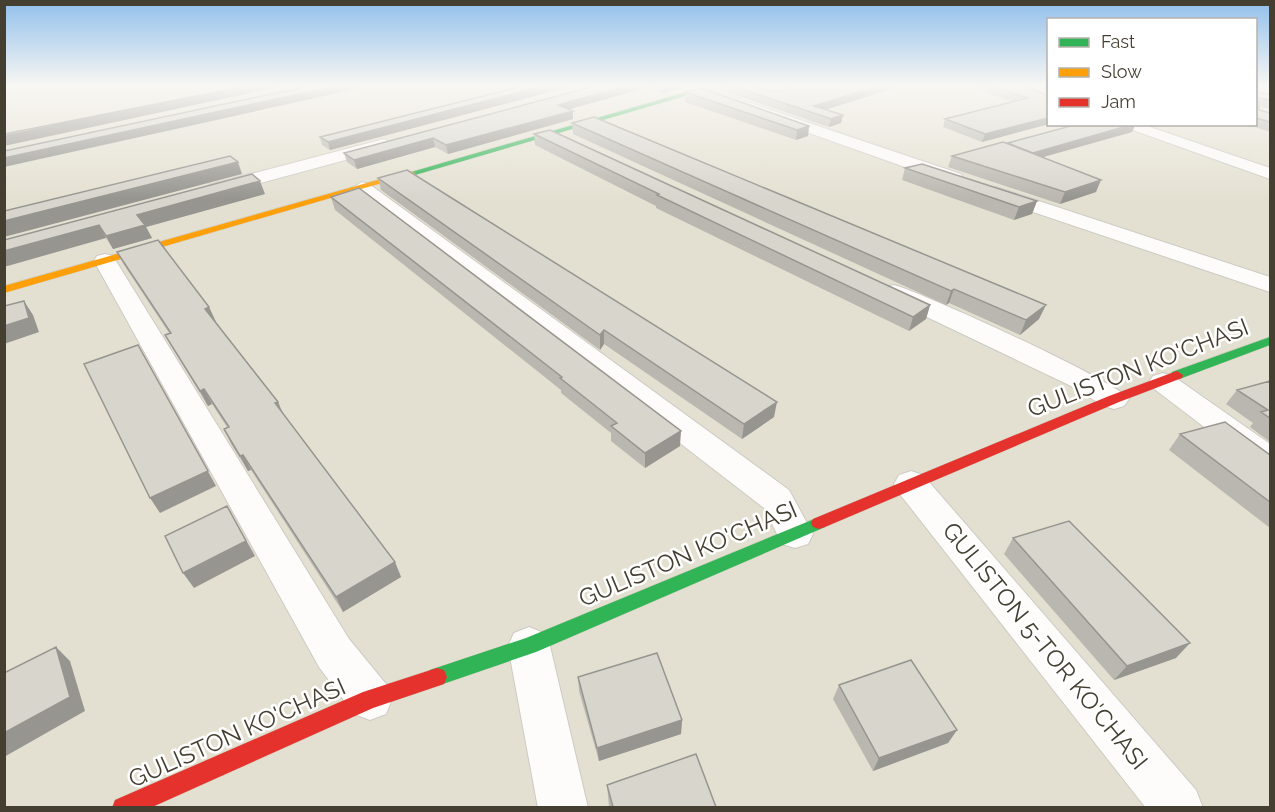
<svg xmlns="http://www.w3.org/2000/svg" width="1275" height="812" font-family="Raleway,sans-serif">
<rect width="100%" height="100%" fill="#efede5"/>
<path fill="#e4e0d1" d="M5,85h1043v39h208v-39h14v722h-1265z"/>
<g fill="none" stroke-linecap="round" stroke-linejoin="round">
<g stroke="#cccac3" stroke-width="2">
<path id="street" d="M4,85h22l-22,7z
M674,85h22l265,89 2,4 -9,6 -7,-2z
M1116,124h25l129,44v11z
M384,139l9,5 -3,4 -174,47 -10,-6 3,-4z
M362,182l7,2 420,306 24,44 -5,10 -13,4 -13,-4 -18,-36 -409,-316 -3,-4z
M996,187l274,90v15l-281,-95 -3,-4z
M105,254l8,2 3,5 233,378 37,45 6,15 -6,15 -16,6 -16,-6 -35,-47 -225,-406 3,-5z
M894,285c28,7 224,97 235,114l-5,7 -10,3 -10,-3 -35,-21 -184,-88 -3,-5 3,-5z
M1163,373l10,3 97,68v28l-12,-4 -105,-80 -4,-6 4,-6z
M911,471l12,4 273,315 7,18h-57l-247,-315 -5,-9 5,-9z
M529,627l15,6 6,13 38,162h-50l-30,-162 6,-13z"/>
</g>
<g stroke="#ceccbb" stroke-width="1">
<path id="fast" d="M700,88l2,3 -287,84 -7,-2z
M1270,337v8l-88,33 -5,1 -6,-4 1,-3z
M819,517l6,2 2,4 -2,4 -289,125 -99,34 -7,-2 -3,-7 3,-7 96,-32z"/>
</g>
<g stroke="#ceccbb" stroke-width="1">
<path id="slow" d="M409,171l7,2 -412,120v-7z"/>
</g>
<g stroke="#ceccbb" stroke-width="1">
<path id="jam" d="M1177,371l6,4 -1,3 -63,24 -294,125 -6,2 -6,-2 -2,-4 2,-4 296,-123z
M437,668l7,2 3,7 -3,7 -71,24 -223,100h-38l3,-8 248,-108z"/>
</g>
<use href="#street" fill="#fdfcfb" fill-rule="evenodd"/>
<use href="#fast" fill="#30b455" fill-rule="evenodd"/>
<use href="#slow" fill="#ff9f0a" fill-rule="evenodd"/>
<use href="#jam" fill="#e5322d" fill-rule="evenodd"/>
</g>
<path fill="#bab7b0" d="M527,85h49l-246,65 -8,-5 -2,-8z
M599,85h79v4l-16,4 -17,-5 -75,21 3,10 -125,35 -13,-7 -78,22 -10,-7 -3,-9z
M707,85h44l92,30 -2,8 -12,4z
M965,85h58l25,39h1l-67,18 -39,-15 2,-8 68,-17z
M1033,85h15v6z
M1256,91l14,4v14l-11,-3 -3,12z
M685,92l124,34 -1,10 -12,4 -111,-38z
M1256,118l14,4v10l-24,-8h10z
M572,123l467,196 -19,16 -71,-32 -3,2 -373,-171z
M1132,132l-89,25 53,35 -36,12 -112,-37 4,-11 56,-12z
M534,134l396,171 -4,14 -17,12 -253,-123v-2l-121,-61z
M905,168l132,33 -5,13 -18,6 -112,-40z
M378,178l396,239 -32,22 -138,-95 -4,6 -219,-160z
M265,194l-119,33 6,11 -39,11 -7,-11 -102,2z
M331,197l349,249 -35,22 -34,-27v-8l-50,-40v-3l-226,-180z
M117,252l92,55 7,15 62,80 6,13 111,147 6,15 -58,35 -92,-142 -3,1 -17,-27 -7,-15 3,-2 -15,-23 -4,2 -35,-57 -8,-14 4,-2 -45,-68z
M1270,381v61l-20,-15 3,-4 -27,-19 11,-14z
M1180,434l90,21v73l-101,-78z
M1013,538l163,120 -62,22 -110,-126z
M578,677l104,43 -1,14 -82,27 -20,-70z
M839,685l118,45 -9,13 -75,28 -40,-72z
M607,785l109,22h-107z"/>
<path fill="#979590" d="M251,85h37l-284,61v-10z
M340,85h34l-370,82v-9z
M547,85h29l-246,65 -2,-8z
M629,85h16v3l-86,24 -1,-7z
M665,85h13v4l-16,4v-7z
M881,85h23l-92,29 2,-8z
M573,111v8l-125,35 -2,-9z
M843,115l-2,8 -12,4 2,-8z
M1048,118v6h1l-67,18 3,-8z
M1136,124l-4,8 -103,29 4,-8z
M809,126l-1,10 -12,4 1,-10z
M433,138l2,9 -78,22 -3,-9z
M238,162l4,12 -238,63v-16z
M1101,180l-5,12 -36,12 5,-12z
M260,181l5,13 -119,33 6,11 -39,11 -7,-13 31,-21z
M1037,201l-5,13 -18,6 5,-13z
M99,225l7,13 -102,29v-16z
M954,289l-5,14 -3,2 5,-14z
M24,301l9,14 6,17 -35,12v-18z
M930,305l-4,14 -17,12 4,-14z
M1046,305l-7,14 -19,16 6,-15z
M209,307l7,15 -11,-13z
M604,330v14l-4,6v-15z
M146,359l70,127 -56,27 -10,-15z
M204,389l8,15 -4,2 -8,-15z
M278,402l6,15 -9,-14z
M777,402l-3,15 -32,22 2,-15z
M681,431l-1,15 -35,22v-15z
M243,455l8,15 -3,1 -8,-15z
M227,506l28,50 -61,32 -11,-15z
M395,562l6,15 -58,35 -7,-15z
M1190,643l-14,15 -62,22 13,-14z
M56,647l14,14 15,50 -81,46v-24z
M682,720l-1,14 -82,27 -2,-13z
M957,730l-9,13 -75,28 6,-13z"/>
<path fill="#d8d5cd" stroke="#979590" stroke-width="1.5" d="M251,85l-247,51v-2z
M314,85h26l-336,73v-7z
M527,85h20l-219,57 -8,-5z
M599,85h30l-71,20 15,6 -127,34 -13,-7 -79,22 -10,-7z
M730,85h21l23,7 26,-7h81l-67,21 29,9 -12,4z
M989,85h34l25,11v22l-63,16 -40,-15 83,-21z
M701,88l108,38 -12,4 -112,-38z
M1256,91l14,4v5l-11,-2v12l11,3v9l-14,-4z
M594,117l452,188 -20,15 -72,-31 -3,2 -379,-168z
M1078,124h56l-101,29 -25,-10z
M550,130l380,175 -17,12 -256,-122 2,-1 -125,-60z
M1003,142l98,38 -36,12 -113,-36z
M230,156l8,6 -234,59v-10z
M922,164l115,37 -18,6 -114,-39z
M407,170l370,232 -33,22 -140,-94 -4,5 -222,-157z
M252,174l8,7 -123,34 8,10 -39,11 -7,-11 -95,26v-11z
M359,188l322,243 -36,22 -34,-27 6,-3 -57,-45 2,-1 -231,-180z
M158,240l51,67 -4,2 73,93 -3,1 120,159 -59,35 -93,-142 -3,1 -16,-27 5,-2 -25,-38 -4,2 -35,-56 6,-2 -54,-81z
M24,301l5,17 -25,8v-20z
M138,345l70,126 -58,27 -66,-134z
M1270,381v37l-9,-6 7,-2 -31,-20z
M1225,422l45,33v47l-90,-68z
M227,506l19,35 -63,32 -18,-37z
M1069,521l121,122 -63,23 -114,-128z
M56,647l14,50 -66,36v-60z
M657,653l25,67 -85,28 -19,-71z
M911,660l46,70 -78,28 -40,-73z
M696,754l20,53h-103l-6,-22z"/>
<linearGradient id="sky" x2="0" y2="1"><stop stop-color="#91bfec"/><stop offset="0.43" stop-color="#f8f7f3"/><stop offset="1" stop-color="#f8f7f3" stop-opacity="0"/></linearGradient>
<rect width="1275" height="199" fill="url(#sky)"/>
<g text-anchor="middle" stroke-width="5" stroke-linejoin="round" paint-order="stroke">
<g font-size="24" fill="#443f31" stroke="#fff">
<text transform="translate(1138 368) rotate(-21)" y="8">GULISTON KO'CHASI</text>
<text transform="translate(688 554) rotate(-23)" y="8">GULISTON KO'CHASI</text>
<text transform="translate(1045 646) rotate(51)" y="8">GULISTON 5-TOR KO'CHASI</text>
<text transform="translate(237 733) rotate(-24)" y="8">GULISTON KO'CHASI</text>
</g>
</g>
<rect width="1275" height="812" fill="none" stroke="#443f31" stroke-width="12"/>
<rect x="1047" y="18" width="210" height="108" fill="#ffffff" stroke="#b4b2ad" stroke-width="1.5"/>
<rect x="1059" y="38" width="30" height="9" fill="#30b455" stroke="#b4b2ad" stroke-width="1.5"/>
<text x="1101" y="48" font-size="18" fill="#443f31">Fast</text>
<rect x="1059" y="68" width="30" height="9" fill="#ff9f0a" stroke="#b4b2ad" stroke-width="1.5"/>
<text x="1101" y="78" font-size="18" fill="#443f31">Slow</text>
<rect x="1059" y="98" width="30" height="9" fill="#e5322d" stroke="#b4b2ad" stroke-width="1.5"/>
<text x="1101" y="108" font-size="18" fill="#443f31">Jam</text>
</svg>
